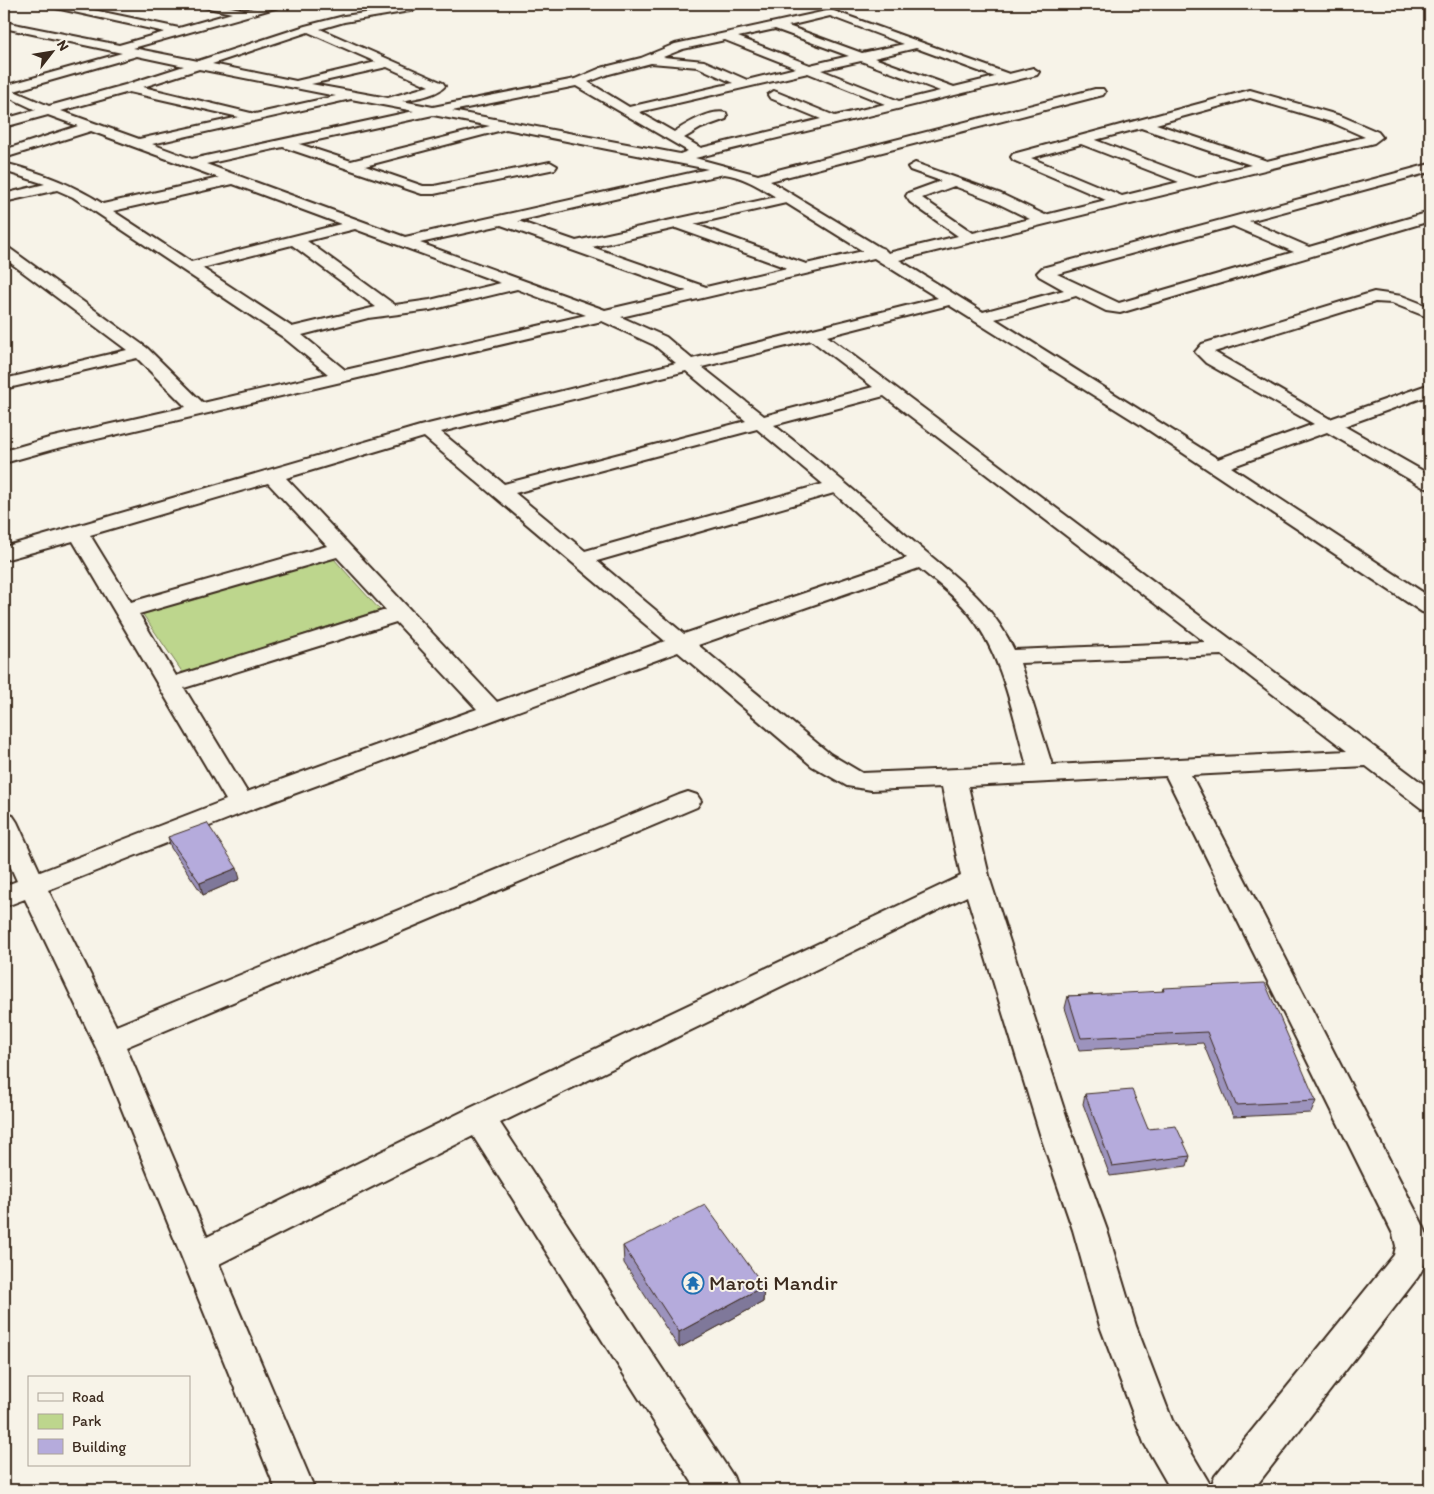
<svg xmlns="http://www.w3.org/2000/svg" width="1434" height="1494" font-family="Itim,sans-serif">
<rect width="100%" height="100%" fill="#f7f3e8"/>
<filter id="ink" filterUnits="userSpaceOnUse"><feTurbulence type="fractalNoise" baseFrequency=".02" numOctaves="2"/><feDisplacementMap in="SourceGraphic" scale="10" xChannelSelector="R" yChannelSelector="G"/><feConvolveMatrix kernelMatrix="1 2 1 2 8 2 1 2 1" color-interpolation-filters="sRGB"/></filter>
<g filter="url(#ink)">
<path fill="#bdd68d" stroke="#7c8056" d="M333,558l47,52 -197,63 -41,-60z"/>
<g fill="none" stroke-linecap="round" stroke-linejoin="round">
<g stroke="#3b2a1e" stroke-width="4">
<path id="street" d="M46,4h19l114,24 53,-15 -33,-7 -1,-2h19l28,6 22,-6h16l-1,2 -149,42 65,13 107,-35 39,-10 70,-10 1,2 -1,2 -4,1 -66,11 -24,7 123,54 2,3c-9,10 -30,12 -43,15l31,6 142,-28 26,-11 40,-10 34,-14 156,-34 178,64 24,-6 6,4 -2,3 -342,83 63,17 337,-86h8l2,3 -2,3 -333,86 109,66 5,2 4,4 70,-17 -48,-34 -4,-6 2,-3 33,-12 -31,-11 -2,-3 7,-4 86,31 44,21 61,-15 -93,-40 -2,-3 2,-3 237,-64 91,26 37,16 4,5 -8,6 -475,117 84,52 81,-22 -25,-14 -2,-3 5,-5 388,-104v8l-181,49 60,26 121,-35v9l-310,92 -14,-2 -30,-15 -81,23 223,140 96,-35 -108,-61 -11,-11 7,-8 172,-52 28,4 28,11v11l-38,-15 -17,-1 -161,50 116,67 100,-35v11l-86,31 86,49v14l-7,-2 -96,-55 -96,35 199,130v17l-8,-2 -281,-187 -192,-120 -122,31 603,453v22l-9,-3 -55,-42 -175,9 231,448c11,23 9,32 -4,54l-165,213h-82l-27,-47 -44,-117 -27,-96 -33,-96 -73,-238 -467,227 233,353 5,14h-41l-224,-354 -254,128 96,226h-39l-174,-430 -77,-161 -21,8v-21l13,-5 -13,-29v-39l9,3 4,6 23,50 186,-72 -153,-259 -69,19v-13l416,-121 256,-63 -22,-18 -52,-24 -548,128 -50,14v-12l45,-13 137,-31 -49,-49 -133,31v-10l123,-29 -123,-92v-12l5,2 138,100 56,55 125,-29 -45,-37 -210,-140 -16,-7 -53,12v-8l41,-10 -41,-13v-8c36,9 68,21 99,41l116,-26 -128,-47 -87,27v-8l74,-24 -30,-11 -44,12v-8l32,-9 -32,-15v-9l118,-33 -118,-25v-6l115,23 46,-13 -114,-25zM830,16l74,28 -42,9 -74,-27zM775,29l74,27 -39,9 -72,-28zM308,32l68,30 -80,19 -84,-17zM725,40l71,28 -49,12 -43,-19 -41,-4 20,-8zM916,48l79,29 -41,10 -80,-29zM137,56l47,10 -59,19 -76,21 -35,-15zM861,61l79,30 -41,10 -78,-31zM651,63l47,4 35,16 -104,24 -41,-25 21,-8zM387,67l42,19 -41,12 -77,-14zM199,69l137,27 -81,18 -112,-27zM808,73l77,31 -50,12 -61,-25 -6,4 2,3 51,21 -120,29 -17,-10 17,-10 25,-9 1,-3 -1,-3c-16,-4 -39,11 -52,19l-35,-20zM576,86l112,65 -8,3 -228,-43zM129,92l110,25 -100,22 -78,-28zM1250,98l81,24 34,15 -98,24 -111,-37zM351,99l63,12 -222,48 -40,-15zM433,115l57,11 -139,35 -52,-17zM1141,128l110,37 -56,13 -100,-38zM506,129l202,40 -303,68 -199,-73 77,-17 139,47h12l121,-25 2,-3 -7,-4 -116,24h-11l-58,-20zM1081,144l98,38 -57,14 -91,-38zM724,174c18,2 36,13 52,23l-200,44 -58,-20zM233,184l108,40 -150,38 -78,-51zM954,186l37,14 39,19 -57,14 -51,-35zM786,203l77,48 -57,13 -112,-40zM501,225l186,66 -82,19 -185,-67zM1233,226l61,26 -175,51 -62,-29zM676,228l111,40 -81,19 -114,-40zM355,229l146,54 -71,17 -35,5 -88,-64zM292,245l84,62 -84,20 -90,-59zM874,258l64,40 -246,61 -26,-22 -45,-20zM517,289l69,26 -241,55 -43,-35 66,-17 62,-8zM811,340l62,47 -109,29 -62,-49zM686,371l60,50 -242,63 -63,-52zM884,396l321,246 -191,8c-23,-50 -61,-74 -100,-108 -46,-40 -92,-79 -140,-117zM757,429l66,55 -238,67 -70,-58zM424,437l241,204 -168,61 -211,-224zM268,483l59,63 -196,56 -41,-67zM834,493l73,65 -223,76 -87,-73zM337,557l49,53 -210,66 -37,-62zM919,568c17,14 35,27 49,44 35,43 45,103 59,154l-165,7 -32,-19 -132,-109zM396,622l81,87 -230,83 -63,-104zM678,652l134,114 35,20 24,4 71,-3 19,89 -493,233 -261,128 -81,-190 571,-240 4,-6 -4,-6 -9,-3 -9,3 -563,231 -68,-136 202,-80zM1222,655l125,96 -295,14 -32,-102zM1166,776l227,458 3,12 -2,9 -179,221 -4,10 -39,-66 -36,-94 -29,-96 -35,-96 -82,-254 -22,-94z
M1421,4h9v4l-8,-2z"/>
</g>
<use href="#street" fill="#f7f3e8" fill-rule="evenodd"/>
</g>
<path fill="#9c93bd" stroke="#3b2a1e" d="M168,837l72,42 -37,16 -32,-47z
M1163,988l153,113 -5,12 -78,4 -30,-74 -124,7 -14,-42 3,-12 94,-4z
M1085,1094l63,35 42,27 -3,10 -77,10 -27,-72z
M623,1246l141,40 -1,16 -84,46 -55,-85z"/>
<path fill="#7f789a" stroke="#3b2a1e" d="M237,868l3,11 -37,16 -3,-12z
M764,1286l-1,16 -84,46v-16z"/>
<path fill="#b5abdc" stroke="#3b2a1e" d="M207,823l30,45 -37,15 -32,-46z
M1265,983l51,118 -80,4 -29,-73 -126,6 -13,-42 96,-5 -1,-3z
M1132,1090l16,39 28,-3 14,30 -78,10 -27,-72z
M705,1205l59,81 -85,46 -56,-86z"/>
</g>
<defs>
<g id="temple-ring" transform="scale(1.125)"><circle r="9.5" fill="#f7f3e8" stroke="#1f6fb2" stroke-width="1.5"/><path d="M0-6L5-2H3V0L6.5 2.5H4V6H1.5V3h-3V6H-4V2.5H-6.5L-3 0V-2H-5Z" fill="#1f6fb2"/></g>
</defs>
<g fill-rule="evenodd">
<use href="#temple-ring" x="693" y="1283"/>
</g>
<g text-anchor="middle" stroke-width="4" stroke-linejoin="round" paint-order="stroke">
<g font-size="21" fill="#3b2a1e" stroke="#f7f3e8" text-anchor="start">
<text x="709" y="1290">Maroti Mandir</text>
</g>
</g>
<rect width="1434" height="1494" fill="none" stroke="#f7f3e8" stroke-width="20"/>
<rect x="10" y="10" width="1414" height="1474" fill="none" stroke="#3b2a1e" stroke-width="2" filter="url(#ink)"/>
<rect x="28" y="1376" width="162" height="90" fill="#f7f3e8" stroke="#aca397"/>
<rect x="38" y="1393" width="25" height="8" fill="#f7f3e8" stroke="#aca397"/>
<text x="72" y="1402" font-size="15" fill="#3b2a1e">Road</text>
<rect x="38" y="1414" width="25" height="15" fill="#bdd68d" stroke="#aca397"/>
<text x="72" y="1426" font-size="15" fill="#3b2a1e">Park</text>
<rect x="38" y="1439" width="25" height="15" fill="#b5abdc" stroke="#aca397"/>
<text x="72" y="1452" font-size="15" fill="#3b2a1e">Building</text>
<g transform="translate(52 52) rotate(59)" stroke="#f7f3e8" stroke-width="4" paint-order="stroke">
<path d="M0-4L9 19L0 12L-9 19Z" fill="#3b2a1e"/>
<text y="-8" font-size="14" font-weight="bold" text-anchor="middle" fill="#3b2a1e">N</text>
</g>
</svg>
